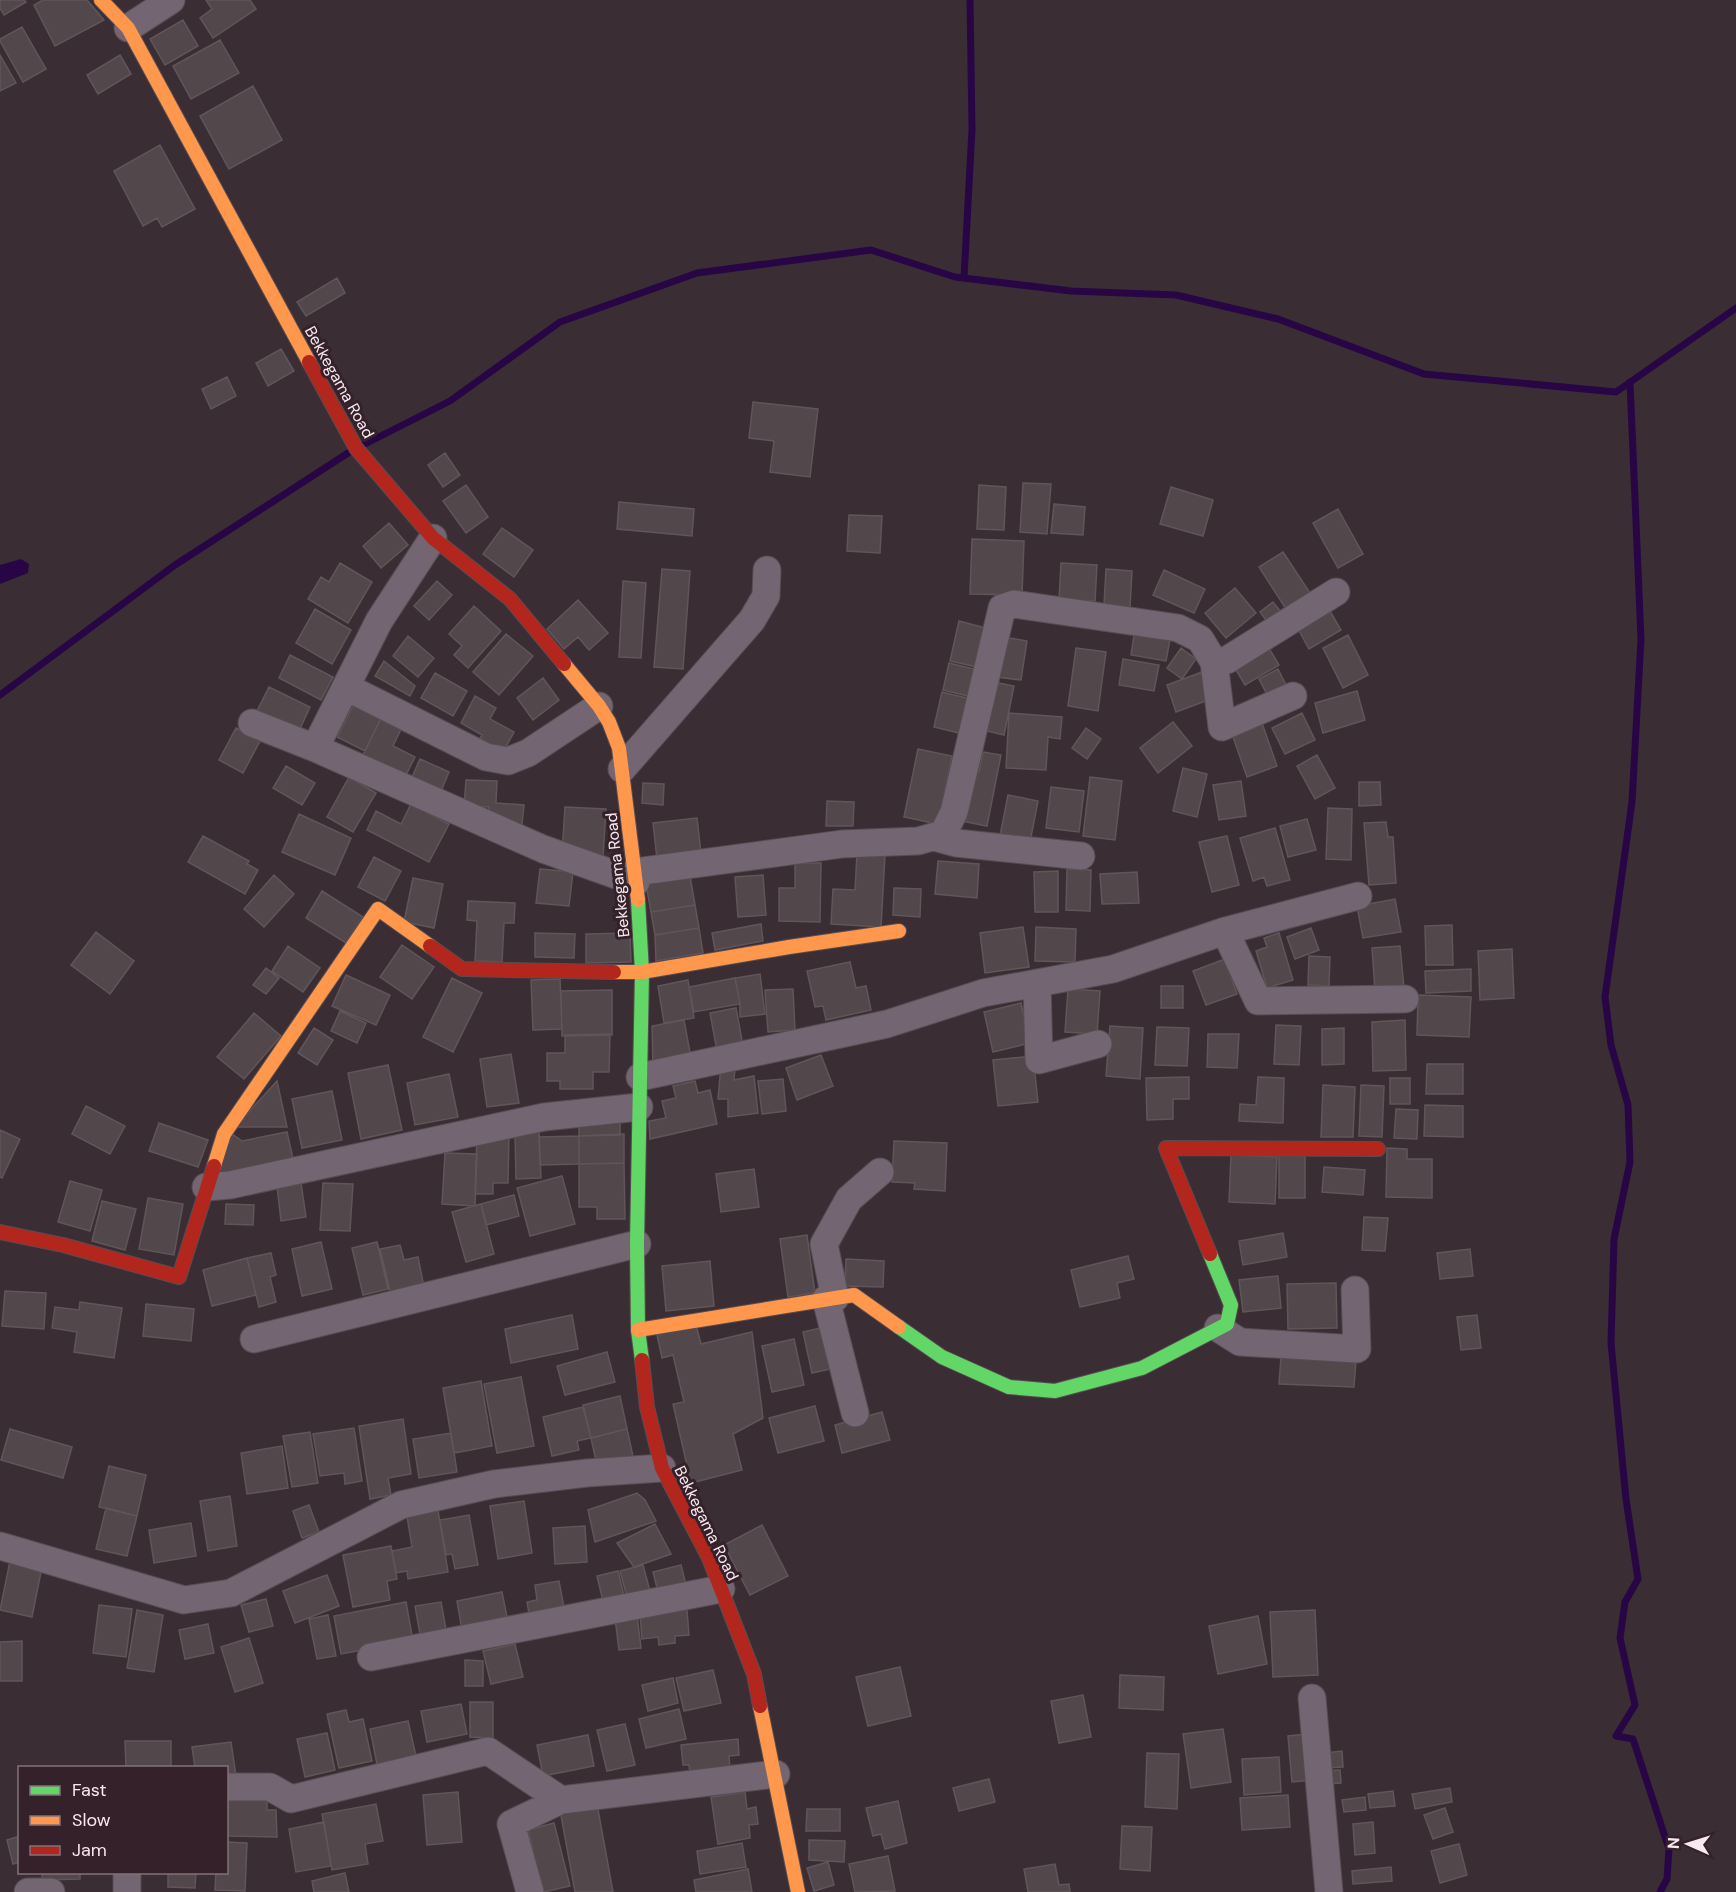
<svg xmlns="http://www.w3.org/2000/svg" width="1736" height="1892" font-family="'DM Sans',sans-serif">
<rect width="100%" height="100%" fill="#3a2e34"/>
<path fill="#280645" d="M21,559l8,5 -1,9 -28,11v-19z"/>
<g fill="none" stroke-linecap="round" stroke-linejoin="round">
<path stroke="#280645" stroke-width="7" d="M964,278l8,-149 -2,-129
M1630,382l11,257 -9,163 -27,195 6,48 17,60 2,57 -16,77 -3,104 15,156 12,80 -13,23 -5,36 15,67 -19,31 17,3 36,110 -2,30 -7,13
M363,445l87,-44 110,-79 137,-49 174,-23 84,27 116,14 105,4 102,24 146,55 192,18 120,-84
M0,695l175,-130 173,-112"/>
</g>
<path fill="#52484b" stroke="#605659" stroke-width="1.5" d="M0,0h24l2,2 -22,13 -4,-7z
M43,0h44l17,20 -49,26 -21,-41z
M250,0l6,9 -43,29 -13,-20 12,-9 -6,-9z
M183,20l15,26 -33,19 -15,-26z
M22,27l24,42 -23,13 -23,-41v-2z
M220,40l19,33 -48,26 -18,-33z
M0,55l16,28 -16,8z
M120,55l11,19 -33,20 -11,-19z
M253,86l29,54 -53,29 -29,-53z
M160,145l35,64 -33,18 -5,-9 -14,8 -29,-55z
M337,278l8,15 -39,23 -9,-14z
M281,349l13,22 -26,15 -12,-23z
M227,377l9,19 -25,13 -9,-20z
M753,402l65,7 -8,68 -40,-5 4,-31 -25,-3z
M445,453l15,22 -17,12 -15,-22z
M1023,483l28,1 -4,50 -27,-2z
M466,485l22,32 -22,16 -23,-32z
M979,485l27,2 -2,43 -27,-1z
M1171,487l42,13 -10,36 -43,-12z
M619,502l75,7 -2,27 -75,-7z
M1054,504l31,3 -2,28 -32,-2z
M1338,509l25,45 -25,14 -25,-45z
M849,515l33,1 -2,37 -33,-2z
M389,523l19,22 -27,23 -18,-22z
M502,528l31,22 -19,27 -31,-23z
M972,539l52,2 -2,54 -52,-1z
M1283,552l29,44 -24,16 -29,-45z
M340,563l32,19 -24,41 -40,-24 13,-22 8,5z
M1061,563l36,2 -2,36 -36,-1z
M662,569l28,2 -7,98 -29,-2z
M1106,569l26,2 -2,36 -26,-2z
M1164,570l41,19 -11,24 -41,-18z
M437,581l15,14 -23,25 -15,-14z
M623,581l23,2 -5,75 -22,-1z
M1235,588l21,25 -30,25 -21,-25z
M578,600l30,33 -19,17 -11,-13 -14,12 -17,-20z
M1273,602l12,15 -14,10 -11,-15z
M474,606l27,25 -33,37 -14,-13 8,-9 -13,-12z
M1327,606l14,24 -32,19 -13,-24z
M315,609l36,21 -19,34 -36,-21z
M959,621l27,7 -9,39 -27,-6z
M1135,629l36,5 -5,27 -35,-6z
M506,634l27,22 -34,39 -26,-23z
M1348,635l20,40 -25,13 -20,-40z
M408,636l26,22 -16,19 -25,-21z
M1004,637l23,4 -6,39 -24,-3z
M1267,645l12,20 -34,20 -12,-20z
M1076,648l30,4 -8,59 -30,-5z
M1181,648l15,11 -14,20 -15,-11z
M290,655l43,22 -12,23 -42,-22z
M1123,659l36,6 -5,26 -35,-6z
M384,661l31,25 -5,10 -35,-20z
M949,663l29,7 -6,27 -29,-7z
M1278,669l10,20 -19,9 -10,-19z
M1202,672l9,27 -35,13 -9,-27z
M435,673l32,18 -14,25 -32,-18z
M543,678l16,22 -26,20 -16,-22z
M994,682l20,4 -10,49 -21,-5z
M269,687l41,20 -11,24 -42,-20z
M1357,691l8,29 -42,13 -8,-30z
M942,692l29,7 -8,35 -29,-7z
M475,696l21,12 -6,11 24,13 -13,24 -24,-13 5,-8 -21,-12z
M356,700l27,14 -18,37 -28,-14z
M1009,713l53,4 -2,22 -12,-2 -2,33 -40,-2z
M1302,713l13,27 -30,14 -13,-26z
M383,714l20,11 -10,21 22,11 -11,22 -42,-22z
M1173,722l19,24 -34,27 -18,-25z
M1262,723l15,43 -30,11 -15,-43z
M236,728l24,13 -17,32 -24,-13z
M1086,728l15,11 -14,20 -15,-11z
M918,749l34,7 -14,68 -34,-7z
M983,752l18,3 -14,71 -26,-5 10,-51 8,2z
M1317,755l18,33 -20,11 -18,-33z
M420,759l29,13 -10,24 -29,-14z
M286,766l29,17 -13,22 -29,-17z
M1183,768l24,6 -10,43 -24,-6z
M349,777l27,16 -23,39 -26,-15z
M1090,777l32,4 -7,59 -32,-4z
M466,780l31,1 -1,22 28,2 -2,19 -35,-3 2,-14 -25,-1z
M1241,781l5,35 -27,4 -6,-35z
M1359,782h21l1,23 -22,1z
M643,783l21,1 -1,21 -21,-2z
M1051,787l33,4 -5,41 -33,-4z
M1008,795l30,6 -8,41 -30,-6z
M827,801l27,1 -1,24h-27z
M411,804l38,20 -20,38 -62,-32 9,-19 25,13z
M565,807l41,2 -3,47 -41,-3z
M1328,808l24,1 -1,51 -25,-1z
M299,814l52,24 -16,37 -53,-23z
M697,818l4,35 -44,6 -4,-36z
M1307,819l9,31 -28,7 -8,-31z
M1386,822l2,15h5l3,46 -27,2 -5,-62z
M1275,828l15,52 -23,6 -3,-9 -11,4 -13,-43z
M203,836l46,25 -2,3 11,6 -13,24 -57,-32z
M1227,836l12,49 -27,7 -13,-50z
M857,854l28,1 -4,72 -50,-3 2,-35 22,1z
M374,857l27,14 -16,30 -27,-14z
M938,861l41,3 -2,34 -42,-4z
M795,863h26l-1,59 -41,-1v-33h16z
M540,869l33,3 -4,34 -33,-3z
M1067,869l24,1 -1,41 -24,-1z
M1058,871v41h-23l-1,-40z
M1137,872l2,31 -37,1 -2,-30z
M274,875l20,19 -30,33 -20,-18z
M763,875l3,40 -28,2 -3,-40z
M690,876l5,29 -44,7 -5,-28z
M413,878l30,6 -9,44 -30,-6z
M894,888l27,1 -1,28 -27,-2z
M322,891l41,26 -17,26 -40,-25z
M1395,899l6,33 -38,6 -6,-32z
M468,901l47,2 -1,20h-10l-2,39 -27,-1 2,-40 -10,-1z
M695,905l4,23 -44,7 -4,-23z
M761,924l2,17 -48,9 -3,-17z
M1452,925l1,40h-27l-1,-39z
M1023,927l6,40 -44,6 -5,-40z
M1036,927l40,2 -1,33 -40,-1z
M699,928l4,25 -47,8 -1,-26z
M1311,928l8,22 -24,9 -8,-22z
M96,932l38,29 -24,33 -39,-29z
M535,933l40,1 -1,24 -39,-1z
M630,933l1,29 -45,1v-29z
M1279,933l14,47 -26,8 -11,-37 11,-4 -3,-9z
M402,945l32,22 -22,32 -32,-22z
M288,946l32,22 -17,24 -31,-21z
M1400,946l4,42 -29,3 -3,-43z
M1512,949l2,49 -34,2 -2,-49z
M1309,956l21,1 -1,29 -21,-1z
M1225,959l12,35 -31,11 -13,-34z
M850,962l6,26 10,-2 5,24 -45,10 -3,-14 -8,1 -8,-36z
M266,968l13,10 -13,16 -13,-9z
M1471,969v22l-45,2 -1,-22z
M760,974l5,40 -25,3v-13l-5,-26z
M346,975l44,20 -14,30 -44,-19z
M452,978l30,15 -29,59 -30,-15z
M735,978l5,26 -46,8 -5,-25z
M560,979l2,50 -29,1 -2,-50z
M688,980l6,38 -30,5 -6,-37z
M1161,986h22v22h-22z
M793,989l2,41 -27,2 -3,-42z
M1068,989l32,2 -3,43 -32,-2z
M612,990v45l-50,1 -1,-45z
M1418,995l53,2 -2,40 -52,-2z
M1021,1003l9,40 -37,9 -9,-40z
M736,1008l7,38 -26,5 -7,-38z
M340,1011l26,12 -9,20 -26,-12z
M254,1013l27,23 -37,43 -27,-22z
M684,1020l7,38 -38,8 -1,-40z
M1405,1020l1,50 -33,1 -1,-49z
M1276,1025l25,1 -2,39 -25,-1z
M1110,1026l33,2 -3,51 -34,-3z
M1157,1027l32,1 -2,38 -32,-1z
M314,1028l19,12 -16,25 -19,-12z
M1344,1028v36l-22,1v-36z
M610,1034l-1,38h-16v17h-33v-8h-13v-28h18v-18z
M1208,1034h31l-2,34 -30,-1z
M511,1054l8,49 -32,4 -7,-48z
M821,1055l12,31 -36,14 -11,-32z
M1033,1056l5,46 -40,4 -5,-46z
M1427,1064h36v30h-37z
M388,1065l14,65 -41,9 -13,-66z
M721,1065l14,2 -1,13 20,-4 4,37 -30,4v-18h-10z
M449,1074l9,43 -43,8 -8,-42z
M1189,1077v22h-16v20l-26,1 -1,-42z
M1258,1077l26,1 -1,45 -44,-2 1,-17 16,1z
M1390,1078h20v26h-20z
M783,1079l3,32 -24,3 -4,-33z
M277,1081l10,46h-52z
M695,1081l3,12 12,-3 7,34 -67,15 -1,-18 17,-3 -4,-17 14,-3 -3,-12z
M1323,1085l32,2 -2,50h-32z
M1361,1085l23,1 -2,51 -23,-1z
M332,1091l10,49 -40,8 -10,-49z
M1425,1105l38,1v31l-39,-1z
M86,1106l39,20 -15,28 -38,-20z
M1396,1109l22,1 -1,29 -23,-1z
M620,1114v21l-41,1v-19z
M159,1123l49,17 -10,27 -49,-16z
M0,1130l20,9 -18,39 -2,-1z
M539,1130l2,48 -25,1 -1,-44z
M287,1132l7,31 -80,17 18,-46 10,7z
M624,1134v29l-45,1v-28z
M477,1135l32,1 -1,47h-15v11h-18z
M579,1136v28l-39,1 -1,-28z
M894,1141l53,2 -2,48 -31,-2 1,-6 -23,-1z
M1387,1148l20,1v10h25v39l-46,-1z
M445,1153l32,1 -2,52 -33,-2z
M1279,1154h26v44h-26z
M1231,1155l46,2 -2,47 -46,-2z
M624,1163l1,56h-28v-12h-18v-43z
M1324,1167l41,3 -2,25 -41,-3z
M754,1169l5,38 -38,5 -5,-38z
M562,1176l13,48 -45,12 -13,-48z
M70,1181l32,9 -12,41 -32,-9z
M301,1183l5,34 -25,4 -4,-35z
M323,1183l30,1 -3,47 -30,-1z
M514,1195l5,21 -33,9 -5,-21z
M148,1198l35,6 -9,51 -35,-6z
M102,1201l34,8 -11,41 -33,-9z
M226,1204l28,1 -1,20 -28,-1z
M481,1204l13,50 -28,8 -14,-50z
M1364,1217l24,1 -3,33 -23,-1z
M1283,1233l4,24 -44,8 -4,-24z
M807,1235l8,58 -27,4 -8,-58z
M321,1242l11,47 -30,7 -10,-47z
M377,1242l11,47 -25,6 -11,-47z
M400,1245l4,15 14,-3 6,30 -33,8 -11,-46z
M1470,1249l3,27 -33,3 -3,-26z
M271,1253l5,22 -6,2 6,25 -17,5 -12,-49z
M1128,1256l6,23 -17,4 3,15 -40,9 -9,-37z
M247,1258l9,37 -44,11 -9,-36z
M846,1259l38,2 -1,26 -38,-1z
M710,1261l4,45 -48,5 -4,-45z
M1278,1276l3,32 -38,4 -4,-32z
M1336,1283l1,45 -49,1 -1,-45z
M5,1291l41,2 -2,36 -42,-3z
M80,1302l42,6 -8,50 -40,-6 3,-20 -25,-4 3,-21 24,3z
M146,1304l48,5 -3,32 -48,-5z
M572,1315l6,34 -67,14 -6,-34z
M1477,1315l4,33 -20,2 -4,-33z
M696,1325l5,19 51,-12 11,86 -30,16 9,36 -51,13 -18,-79 11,-2 -11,-47 -11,3 -5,-23z
M829,1326l10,41 -27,6 -9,-41z
M794,1339l10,46 -32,7 -10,-46z
M607,1352l8,30 -50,13 -8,-29z
M1281,1357l75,3 -2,27 -75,-3z
M521,1377l13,69 -37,7 -13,-69z
M481,1381l11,65 -38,7 -11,-65z
M620,1396l7,33 -36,9 -8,-33z
M815,1406l9,35 -46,12 -9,-35z
M583,1407l8,31 -14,3 2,9 -27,6 -9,-39z
M882,1412l8,28 -48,13 -7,-28z
M403,1419l8,55 -23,4 3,17 -21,4 -11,-73z
M354,1428l8,53 -17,3 -1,-11 -24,3 -7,-42z
M10,1429l62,18 -9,31 -62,-18z
M627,1429l7,32h-38l-5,-23z
M310,1432l8,51 -26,4 -9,-51z
M451,1433l6,39 -38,6 -6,-39z
M282,1446l6,42 -41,6 -6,-41z
M109,1466l37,9 -9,41 -38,-9z
M637,1493l8,7 11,21 -61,21 -7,-32z
M230,1496l7,50 -29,5 -8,-50z
M524,1501l8,52 -34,6 -8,-53z
M309,1505l10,27 -17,6 -9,-27z
M106,1508l31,8 -10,40 -31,-7z
M438,1510l10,62 -40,7 -1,-8 -11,2 -4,-22 20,-4 -5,-31z
M469,1515l9,50 -23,4 -3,-15 -6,1 -6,-35z
M191,1523l5,33 -42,7 -5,-33z
M655,1524l16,30 -37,13 -17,-24z
M762,1525l26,51 -38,19 -26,-50z
M585,1526l2,36 -32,2 -2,-36z
M391,1546l6,33 -10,2 3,19 -37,7 -10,-52z
M10,1561l32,6 -10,50 -32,-7z
M643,1565l8,30 -23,6 -8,-30z
M681,1565l6,24 -28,7 -6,-24z
M618,1571l7,29 -21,5 -7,-29z
M327,1575l12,31 -44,17 -12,-32z
M559,1581l6,32 -35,6 -3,-17 10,-2 -2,-15z
M502,1592l6,30 -46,8 -5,-29z
M266,1599l7,27 -24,6 -8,-27z
M406,1602l7,39 -72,13 -7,-38z
M441,1602l6,33 -26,5 -6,-34z
M99,1605l33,4 -6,48 -33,-4z
M137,1610l26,5 -9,57 -27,-4z
M687,1610l2,25 -14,1v7l-16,2 -1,-8 -16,2 -2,-25z
M1315,1610l3,65 -45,2 -3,-65z
M328,1615l8,41 -19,3 -8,-40z
M637,1615l4,33 -22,2 -4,-32z
M1258,1616l9,48 -49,10 -9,-48z
M208,1624l6,29 -29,6 -6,-29z
M249,1638l14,45 -28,9 -14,-45z
M22,1641v40h-22v-39z
M515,1644l8,33 -32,7 -8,-33z
M465,1660l18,1v25h-18z
M900,1667l11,49 -43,10 -12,-49z
M713,1670l8,33 -37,8 -8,-33z
M1120,1675l44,2 -1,33 -44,-2z
M673,1678l5,25 -30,8 -6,-26z
M1083,1695l8,42 -32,6 -8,-42z
M470,1702h23v36l-23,-1z
M461,1704l6,30 -40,8 -6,-31z
M679,1709l7,30 -40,9 -7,-29z
M346,1710l3,12 14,-3 9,42 -33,7 -12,-54z
M408,1721l8,35 -39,8 -7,-35z
M625,1724l10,41 -28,6 -10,-41z
M1223,1729l8,53 -40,6 -8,-54z
M327,1733l8,37 -30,7 -8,-38z
M1307,1734l5,46 -20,2 -4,-46z
M588,1735l6,31 -51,10 -6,-31z
M738,1739l1,16 -10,1 1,13 -40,4 -1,-8h-6l-2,-20z
M125,1741h46v27h-45z
M231,1742l5,34 -10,1v-9h-31l-3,-21z
M1342,1751l1,16 -17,1 -1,-15z
M1147,1753l32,1 -2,55 -32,-2z
M1279,1757l2,35 -37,3 -2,-36z
M1340,1770l1,13 -13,1 -1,-13z
M989,1779l6,23 -36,9 -6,-23z
M1450,1788l2,14 -37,7 -3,-15z
M1393,1791l2,15 -25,2 -2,-14z
M458,1792l4,50 -35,3 -4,-50z
M745,1792l2,17 9,-2 2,17 -9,1 1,13 -32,6 -7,-47z
M1288,1795l2,32 -48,3 -2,-32z
M1365,1797l1,13 -22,2 -2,-12z
M226,1798h41v12h9l1,27 -51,-1z
M898,1801l9,42 -22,6 -4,-15 -8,2 -7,-28z
M376,1804l7,37 -18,3 3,20 -36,6 -10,-56z
M597,1804l16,88h-38l-15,-82z
M1445,1808l8,24 -20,7 -9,-24z
M807,1809h33v22h-34z
M324,1822l7,44 -35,6 -7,-43z
M1373,1822l2,31 -20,2 -2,-31z
M554,1823l16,63 -26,6 -4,-15 -7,2 -7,-27 7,-2 -5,-20z
M1122,1826l30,1 -2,44 -30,-2z
M20,1836v26l-7,2 -6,-24z
M809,1840l36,1 -1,21 -35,-2z
M226,1842l21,1 -2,48 -30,-1 1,-18h10z
M742,1843l4,24 -46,7 -3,-23z
M1459,1844l8,31 -27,8 -9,-32z
M888,1856l7,35 -40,1 -6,-28z
M828,1862l6,23 -20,6 -7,-23z
M1055,1864l4,21 10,-1 1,8h-42l-4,-23z
M1391,1867l1,14 -39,3 -1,-13z
M748,1869l4,23h-56l-2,-12z
M42,1872h38v7l-38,1z
M168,1872h28l-1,16 -27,-1z
M345,1873l4,19h-35l-2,-11z"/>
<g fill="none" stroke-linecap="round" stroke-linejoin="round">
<g stroke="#574d52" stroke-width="29">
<path id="street" d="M128,28l43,-28
M1214,662l8,65 71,-31
M346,687l140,70 22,4 20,-8 71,-47
M252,723l63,25 228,101 93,33
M315,748l64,-127 54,-83
M622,769l130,-149 14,-24 1,-26
M934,837l22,6 125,13
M635,872l207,-28 76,-3 25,-7 11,-22 48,-204 12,-4 164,24 22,11 14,23 13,-2 109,-68
M1225,931l133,-35
M1037,983l2,77 59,-16
M640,1077l247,-53 96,-31 130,-24 112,-38 33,70 147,-2
M206,1187l24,-2 314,-68 95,-10
M835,1298l-11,-54 25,-45 31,-27
M826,1299l29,114
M1218,1328l22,14 117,7 -2,-59
M254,1339l383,-95
M0,1546l184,54 47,-7 170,-88 93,-21 93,-11 75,-5
M371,1657l350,-68
M1312,1698l17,194
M226,1787h44l21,12 197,-48 73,49 215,-26
M28,1892h23
M127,1892v-20
M530,1892l-19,-68 50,-24"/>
</g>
<g stroke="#574d52" stroke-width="16">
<path id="fast" d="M638,900l4,72 -5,272 1,86 4,30
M899,1327l43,30 67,30 46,4 87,-23 85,-44 4,-19 -21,-51"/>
</g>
<g stroke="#574d52" stroke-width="16">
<path id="slow" d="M101,0l27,28 181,334
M564,664l35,42 10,16 10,26 19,152
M614,972h28l147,-25 110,-16
M214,1166l10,-32 154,-225 52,37
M638,1330l216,-35 45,32
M760,1706l38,186"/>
</g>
<g stroke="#574d52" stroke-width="16">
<path id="jam" d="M309,362l47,86 77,90 77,61 54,65
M430,946l32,23 152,3
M0,1232l63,13 116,32 35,-111
M1210,1254l-44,-106 212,1
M642,1360l5,47 15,61 47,90 45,116 6,32"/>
</g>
<use href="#street" stroke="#736572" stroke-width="27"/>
<use href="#fast" stroke="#63d668" stroke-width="14"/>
<use href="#slow" stroke="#ff974d" stroke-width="14"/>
<use href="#jam" stroke="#b3261e" stroke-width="14"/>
</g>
<g text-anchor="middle" stroke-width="6" stroke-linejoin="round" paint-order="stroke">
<g font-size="16" fill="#f7e9ef" stroke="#34212a">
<text transform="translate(340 382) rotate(61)" y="6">Bekkegama Road</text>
<text transform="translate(617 875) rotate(-96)" y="6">Bekkegama Road</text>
<text transform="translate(707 1523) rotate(64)" y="6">Bekkegama Road</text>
</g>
</g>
<rect x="18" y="1766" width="210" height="108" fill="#34212a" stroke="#827179" stroke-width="1.5"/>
<rect x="30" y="1786" width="30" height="9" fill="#63d668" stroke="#827179" stroke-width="1.5"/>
<text x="72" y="1796" font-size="18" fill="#f7e9ef">Fast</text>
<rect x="30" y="1816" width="30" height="9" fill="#ff974d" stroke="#827179" stroke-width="1.5"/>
<text x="72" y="1826" font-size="18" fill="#f7e9ef">Slow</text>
<rect x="30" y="1846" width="30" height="9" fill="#b3261e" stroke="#827179" stroke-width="1.5"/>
<text x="72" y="1856" font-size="18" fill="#f7e9ef">Jam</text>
<g transform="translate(1688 1844) rotate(273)" stroke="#34212a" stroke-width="4.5" paint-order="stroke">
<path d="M0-4.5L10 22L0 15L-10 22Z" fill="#f7e9ef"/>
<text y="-9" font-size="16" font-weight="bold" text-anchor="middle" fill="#f7e9ef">N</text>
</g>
</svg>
